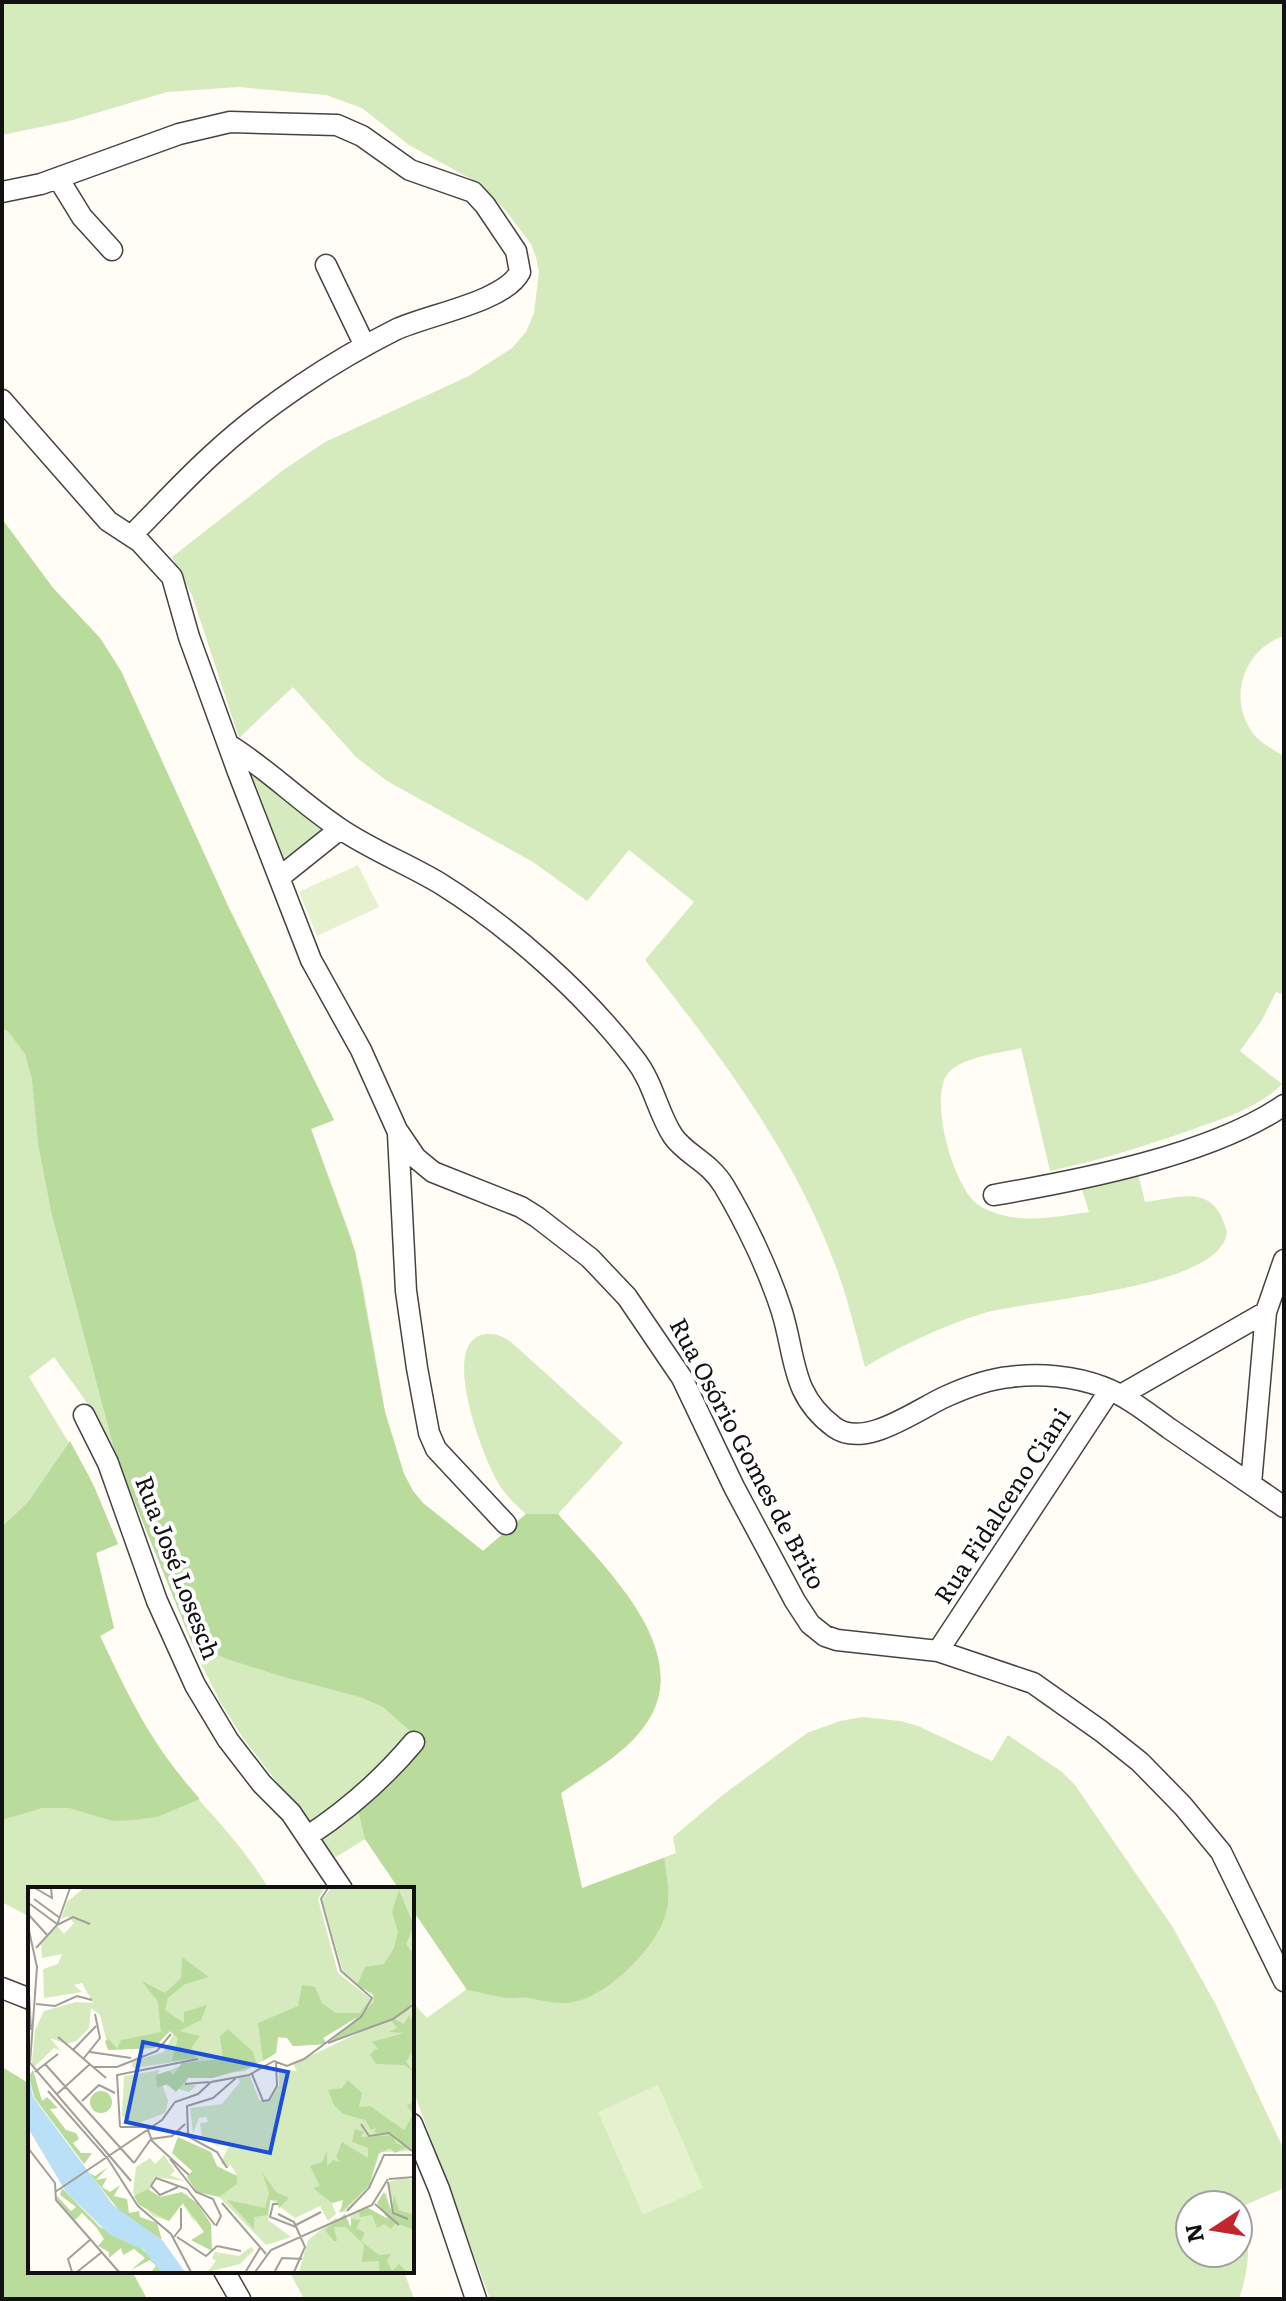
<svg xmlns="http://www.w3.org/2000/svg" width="1286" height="2301" font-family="Literata,serif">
<rect width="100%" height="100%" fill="#fffdf5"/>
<path fill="#d5ebbd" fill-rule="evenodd" d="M2,2h1282v634c-38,12 -56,58 -34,93 7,12 22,20 34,27v239l-8,-3 -14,28 -22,31 42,33c-26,26 -61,35 -94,47 -46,16 -91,30 -138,40l-29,-123c-21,5 -53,8 -70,22 -26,21 3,122 29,136 34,20 73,11 109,6l-8,-26 56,-17 8,33c39,-5 69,-19 82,30 -6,58 -199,67 -246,82 -41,13 -79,31 -116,53 -9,-33 -17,-68 -29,-100 -42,-115 -116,-212 -191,-307l49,-58 -65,-52 -42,51 -54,-39 -146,-81 -31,-24 -63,-70 -54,51 -47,-143 -20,-38 110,-86 43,-29 144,-66 43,-28 14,-16 8,-19 5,-41 -3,-15 -5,-13 -25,-33 -24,-26 -73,-40 -47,-37 -36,-13 -87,-8 -72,5 -98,29 -67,14z
M2,519l51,69 47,50 21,33 107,235 106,214 -23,9 40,108 12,50 22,125 19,62 9,17 10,12 60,48 43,-37c-11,-10 -22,-20 -29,-33 -14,-25 -53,-126 -20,-144 12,-7 24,-2 34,5l112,101 -65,71c48,55 146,145 81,219 -21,25 -52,41 -78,60l21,95 94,-35 -3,-16 51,-43 83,-61 33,-12 22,-4 38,4 18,5 74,35 16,-26 54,37 13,13 97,141 44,79 68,145v38l-41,18c8,33 7,61 -4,93h-749l-78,-212v-85l15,16 40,-29 -55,-80v-20h-13l-34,-50 -32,20 -15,-22 55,-40 53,-53 -13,-12 -61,63 -40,33 -69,-90 -21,-33 -24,-47 -82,-202 -31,-56 -31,-43 -25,20 59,97 30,70 -22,9 18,75 -14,8c19,42 37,84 64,121 35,47 74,80 105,132h-239v28l-28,-15zM1190,2205h48v48h-48z
M241,760l95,70 -53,42z
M289,2271h115l10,28h-110z"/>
<path fill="#b9dc9c" d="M2,519l51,69 47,50 21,33 107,235 106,214 -23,9 44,122 30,161 19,62 9,17 10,12 60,48 43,-37h32c48,55 146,144 81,219 -21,25 -52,42 -78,60l21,95 82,-30c3,18 7,37 2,55 -9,35 -64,90 -101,90 -13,0 -25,-3 -37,-5 -6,-1 -12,0 -19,0 -14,-1 -28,-6 -42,-8l-55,-81v-20h-13l-34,-50 -7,-30 15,-12 52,-53 -42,-37 -23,-10 -76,-20 -57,-18 -35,-16 -76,-187 -65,-245 -13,-68 -6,-64 -7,-25 -17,-23 -6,-3z
M70,1441l24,45 24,58 -22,9 18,75 -14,8c31,65 51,108 100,163l-43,18 -25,3 -19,1 -44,-13h-27l-40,12v-293l27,-26z
M2,2067l28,17v187h102l15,28h-145z"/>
<path fill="#e6f2cf" d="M358,865l21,42 -62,29 -18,-44z
M658,2085l45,103 -60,27 -45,-103z"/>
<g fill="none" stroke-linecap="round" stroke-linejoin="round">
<g stroke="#444" stroke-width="23">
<path id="minor" d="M58,178l24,39 30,33
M2,192l39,-8 138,-50 51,-12 107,3 25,11 48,34 63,22 12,13 31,46 4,21c-15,30 -94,43 -125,58 -62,31 -130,76 -181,123 -29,26 -55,55 -82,82
M326,265l39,81
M2,400l106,121 32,21 32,35 17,60 49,135 73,188 50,90 36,80 19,28 17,14 88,35 16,10 53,41 37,39 55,81 52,109 61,114 15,23 15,12 12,4 101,11 95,32 68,48 39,31 43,44 38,46 63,129
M229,745c39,24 72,58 110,83 32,22 69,36 102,56 70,44 143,109 193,174 20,25 23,54 39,78 13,19 36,25 51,50 22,37 45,85 58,126 14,46 9,83 52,115 31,23 83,-18 113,-31 20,-9 41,-17 63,-19 29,-4 65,-1 93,10 24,9 46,27 67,42 38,26 76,52 114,78
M280,877l60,-48
M398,1134l8,157 11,77 12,65 7,16 70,75
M994,1195c87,-15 217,-40 290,-90
M1121,1395l145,-83
M84,1415l24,48 49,138 38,84 33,55 34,44 29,29 51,76
M1251,1484l15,-172 18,-52
M938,1651l172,-261
M308,1836c41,-27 75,-57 106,-94
M2,1988l28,11
M412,2124l27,65 37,110
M224,2271l16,28"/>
</g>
<use href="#minor" stroke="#fff" stroke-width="20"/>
</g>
<g text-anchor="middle" stroke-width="8" stroke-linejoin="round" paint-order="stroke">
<g font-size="24" fill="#111" stroke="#fff">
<text transform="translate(747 1454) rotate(62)" y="8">Rua Osório Gomes de Brito</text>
<text transform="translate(1003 1506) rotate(-57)" y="8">Rua Fidalceno Ciani</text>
<text transform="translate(177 1568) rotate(69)" y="8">Rua José Losesch</text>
</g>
</g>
<g transform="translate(28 1887)">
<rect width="386" height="386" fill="#fffdf5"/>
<path d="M56,1h241l-7,11 20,74 33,26 -12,17 -36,22 4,6 -34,2 -6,-8 -9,-1 -2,16 -31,18 -57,7 -3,7h12l-8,7 -27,-8 6,17 -3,12 -32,12 -11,-9 2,-40 36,-6 -3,5 44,-17 -68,10 -2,-6 33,-10 10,-19 -6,-2 -14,17 -45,2 -9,-35 -9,-7 -2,20 -13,13 -9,3 -17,-6 11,13 -7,-3 -20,19 -2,-4 3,-33 9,-19 32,-9 17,1 -11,-20 -8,2 8,7 -38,6 -1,-29 15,-5 4,-10 -20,4 -1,-16 16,-16 7,8 10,-11 -6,-7 -7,3 6,-17zM303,1h83v263l-34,1 -10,32 -25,28 -8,-1 8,-3 -2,-8 -11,3 4,11 -8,7 -8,-15 -25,12 -24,-18 -3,20 23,17 -25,8 -47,-48 7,-6 -4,-21 15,5 -7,-11 -2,4 -7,-5 9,-20 -12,3 -16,-8 -2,-15 8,-1 -2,-5 -7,1 -6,15 -3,-25 32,-4 18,-22 -2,-4 12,-2 9,24h11l9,-14v-17l18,2 -4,-7 76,-36 -7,-10 12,-22 -30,-21 -22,-75zM136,268l11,16 -5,4 15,6 -31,-4 -5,14 12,6 26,-3 8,29 -13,-20 -13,18 -16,-5 -20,-23 3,-26 14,-9 5,6zM374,291l12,2 -2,92h-113l9,-32 28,-22 18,10 -5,-14 19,-6 20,11 -10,-18 8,-9 5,20 -2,-30zM223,360l3,3 -14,14 -33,8 9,-11 -4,-3 3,-6 24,4z" fill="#d5ebbd"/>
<path d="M371,3l15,36 -8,18 8,11v38l-5,17 -15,9 10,5 5,-9 4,7 1,26 -8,14 8,10 -9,-7 -29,-1 -6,-9 5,-6h18h-15l-6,-7 32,-9 -15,-1 8,-4 -6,-8 -61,22 44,-40 -1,-8 -16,-9 8,-18 19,-3 10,-16 4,-16 -6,-20zM154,70l27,20 -24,7 -17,14 -3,12 19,13v-11l23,-7 -6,15 -22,11 21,5 -9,12 5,10 -24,3 6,-23 -8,-7 -16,17 -46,2 -3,-9 4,-2 8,10 4,-9 40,-8 -3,-30 -16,-21 23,12 16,-15zM274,98l13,2 7,16 14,10h23l11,-12 -11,15 -36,22 4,6 -34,2 -6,-8 -9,-1 -2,16 -13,8 -5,-38 40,-17zM200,142l25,23 4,13 -44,13h-25l-12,14 -9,-8 -10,4 -1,-13 13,-4 4,4 9,-12 41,-4 -3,-23zM5,183l9,31 5,-4 11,11 -8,1 16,21 10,3 3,6 -6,4 8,10h11l-8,11 -50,-67 -5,-21zM320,193l14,13 -3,14 11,-1 34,24 9,-15 -6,-10 7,-3v49l-7,-4 -12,6 -5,-5 -12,6 -9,32 -29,27 3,-13 -11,3 -19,-15 7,-2 -10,-20 12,-4 5,-12v16l6,-6 7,2 -4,-5 6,-15 26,16v-10l-16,-6 3,-13 9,3 -3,5 31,-2 4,8 9,4 -13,-14h-18l2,-5 -5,2 -6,-10 -22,-6 -9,-9 -6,-15 14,-2zM62 215a11 11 0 1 1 22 0a11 11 0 1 1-22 0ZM150,250l33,15 6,14 20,10v8l-18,13 -22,-5 -10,-15 5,-6 -20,-18zM80,280l-12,13 11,-2 -5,9 8,5 10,-7 -6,11 13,3 2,14 10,-2 1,6 17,6 5,17 -40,-26 -33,-41 6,3zM234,285l14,20 13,6 -10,10 -2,-8h-7l-3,15 -13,2v12l-27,-29 38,8 4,-15zM34,301l38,39 39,20 11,9 11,16h-10l5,-6 -6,-6 -19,10 14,-12 -11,-9 -11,6 -2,-7 -12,10v-6l-11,-6 6,-7 -8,-12 -14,-14 -7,7 -18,-20 -1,-5 15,16 5,-4 -16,-12zM120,302l12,8 22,-5 15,11 14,21 1,27 -21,-11 13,-8 -21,-29 -14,18 -30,-16 -5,-9zM356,305l8,21 2,-18 5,15 15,5v15l-18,-7 -5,6 -7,-5 -7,4 -5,-13 -12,2 -1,-6 9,-3 20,11 -11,-16zM317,327l6,14v-9l10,1 -5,8 9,5 -4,8 18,14 12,-1 -4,7 5,10 7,-7 8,8h-28v-11l-17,1 2,-17 -18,-18h-12l3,14h-3l-9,-11z" fill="#b9dc9c"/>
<path d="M0,183l5,27 80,108 50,36 22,31h-24l-17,-22 -34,-15 -44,-43 -38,-64z" fill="#b9e0f7"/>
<path fill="none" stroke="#a09f9a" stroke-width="2" d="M7,1l17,10 -1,-10M6,12l26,19M2,17l27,20M0,27l20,22M29,38l16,-8 17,7M0,39l9,41 -7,96 101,118M8,61l21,-23 13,-37M1,106l2,37M8,117l19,2 22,-10 15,4M30,150l48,41M300,156l65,-24 21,-15M45,163l23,-24M62,165l41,6M56,171l16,-20 -5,-24M17,177l89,99M66,180h23l40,-16 14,-17M7,185l23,-18M224,187l11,27 6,-1 8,-14 -1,-25M157,197l24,-2M20,204l60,68 30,47 33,28 20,38M28,208l34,-31M54,214l17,-16 16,8M333,237l8,12 20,-3 23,18M92,240l-3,-52 81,-16M92,240h25M119,240l5,14 37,34M150,244l39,21 10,16M160,247l-1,-28 26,-8 23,-20M123,252l21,-3 13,-12M0,261l27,35 1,17 63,72M142,272l26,33 17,7 8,17 -5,10M106,276l17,-24M361,292l25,-2M360,295l5,31 15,6M150,300l-18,8 -9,-9 5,-8 31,11 28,36M27,305l107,-72 13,-18 23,-8 13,-12 38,-7 25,-14 13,5 17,-7 57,-42 11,-19 -31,-27 -20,-72 7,-11M194,316l44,51M250,317h-5l-3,13 26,10M347,317l24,21M319,324l22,-23 15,-33h30M250,327l16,8 11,25 -11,25M268,338l25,-13M146,350l7,-9v-20M149,350l29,19 11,-10M189,359l24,5M218,384l14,-23M247,384l7,-13 20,1M44,385l-4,-13 23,-20M49,385l25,-20M227,385l16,-22 101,-45 16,-26"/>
<path fill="#1d4ed8" fill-opacity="0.15" stroke="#1d4ed8" stroke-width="4" d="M115,155l145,30 -18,81 -144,-31z"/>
<rect width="386" height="386" fill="none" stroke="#111" stroke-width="4"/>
</g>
<rect width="1286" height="2301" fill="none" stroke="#111111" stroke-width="8"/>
<g transform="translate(1214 2229) rotate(258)"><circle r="38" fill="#ffffff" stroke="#a0a0a0" stroke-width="2"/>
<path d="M0-6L14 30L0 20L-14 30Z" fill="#c4262e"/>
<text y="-12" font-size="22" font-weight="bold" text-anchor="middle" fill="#111111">N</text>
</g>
</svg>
